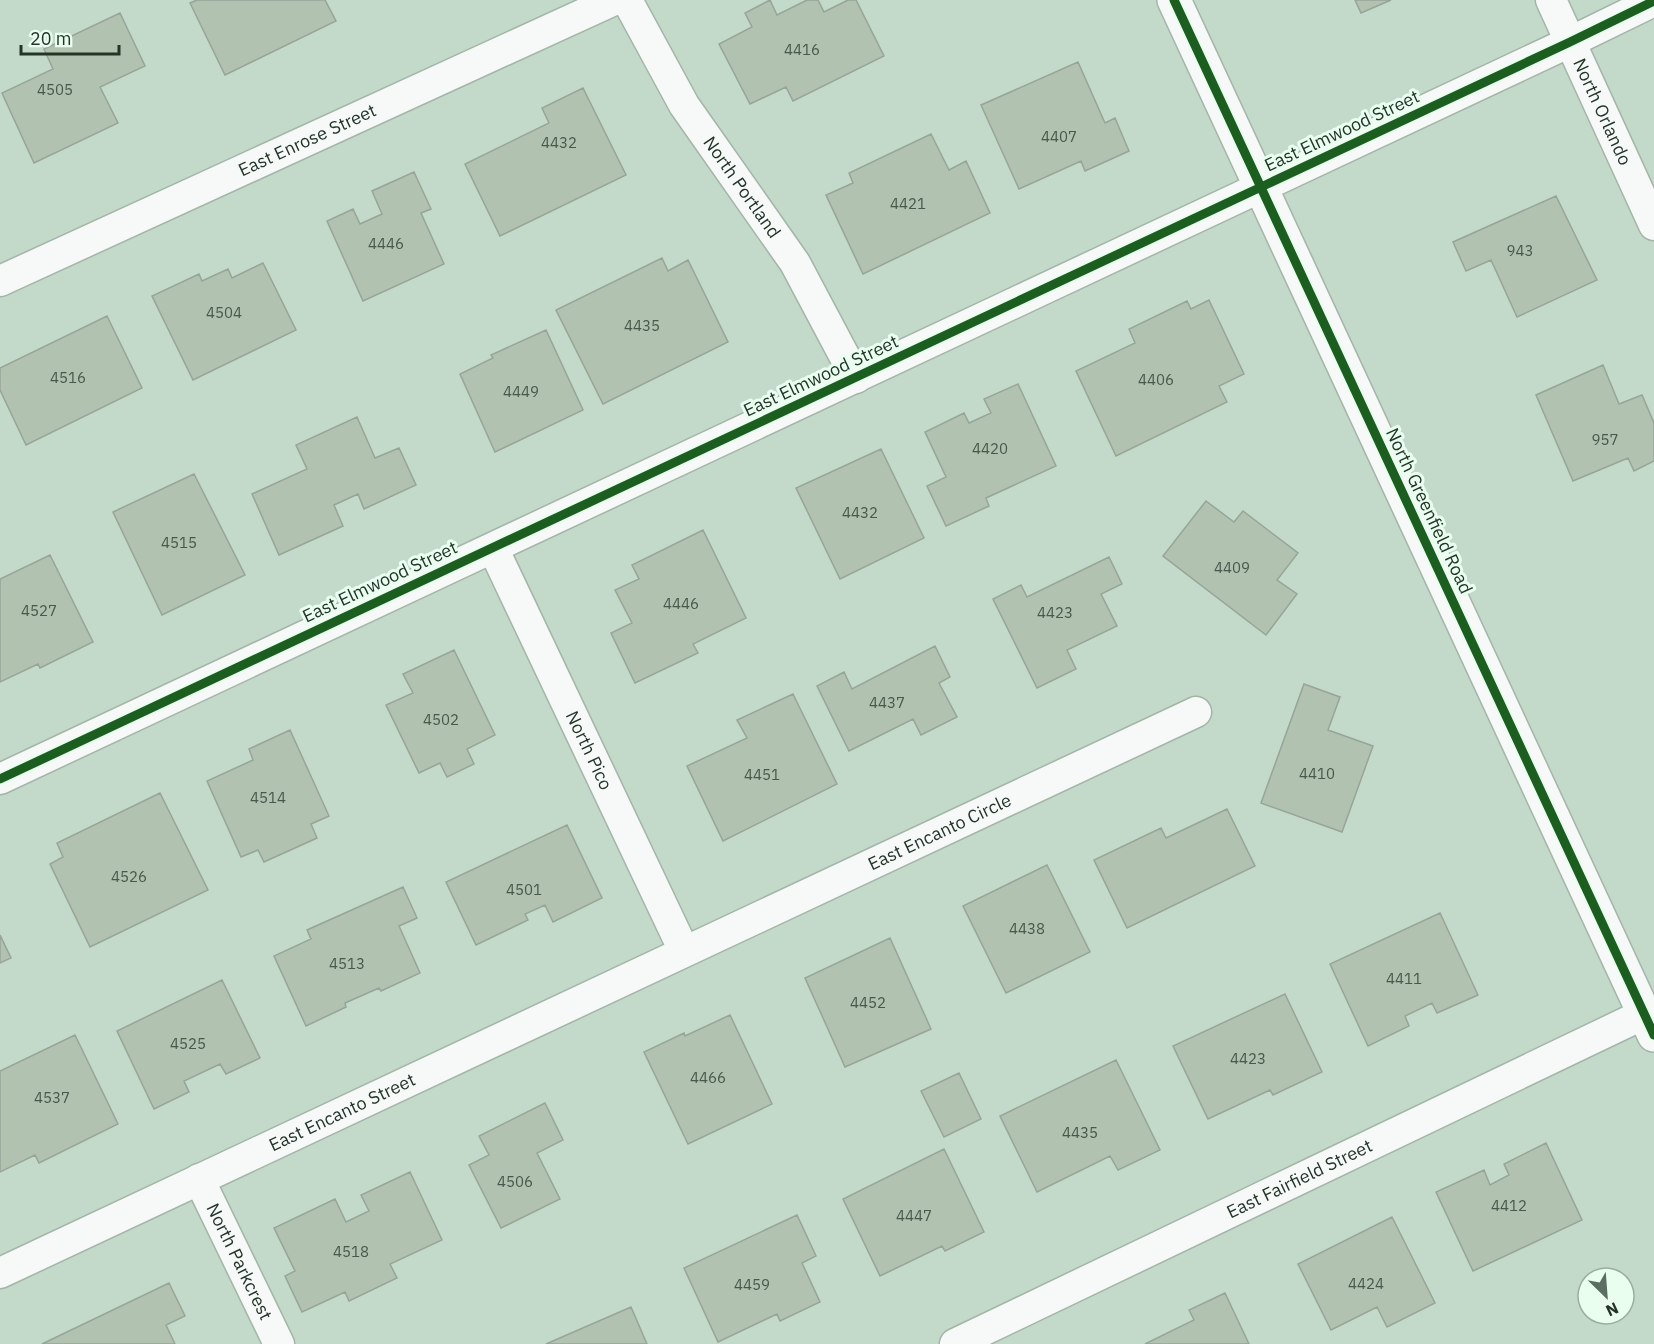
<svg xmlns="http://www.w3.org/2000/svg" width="1654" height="1344" font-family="'IBM Plex Sans',sans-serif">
<rect width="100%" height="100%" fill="#c3d9ca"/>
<path fill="#b1c2b0" stroke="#97a598" stroke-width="1.5" d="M197,0h128l11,21 -111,54 -35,-72z
M770,0l7,15 30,-15h11l6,12 24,-12h8l28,56 -91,45 -7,-14 -36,17 -31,-60 33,-17 -7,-14z
M1355,0h36l-30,13z
M120,13l25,53 -45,21 18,36 -84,40 -32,-70 51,-24 -9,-20z
M1078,62l27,61 10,-5 14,33 -44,20 -4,-10 -62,28 -38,-84z
M583,88l43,87 -126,61 -35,-72 84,-41 -7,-15z
M931,134l18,36 17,-9 24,52 -127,61 -37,-79 27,-12 -4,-10z
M414,172l17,37 -10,4 23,51 -81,37 -36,-80 26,-12 7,15 22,-10 -10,-23z
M1556,196l41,84 -80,37 -26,-57 -25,11 -13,-29z
M662,258l6,13 20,-11 40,82 -125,62 -47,-94z
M263,263l33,67 -103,50 -41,-84 47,-22 3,7 26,-12 4,9z
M1209,300l35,74 -25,12 8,16 -111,54 -40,-85 59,-28 -6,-14 58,-28 4,8z
M107,316l35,72 -116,57 -26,-55v-22z
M546,330l37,80 -88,42 -35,-78 33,-16 -2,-3z
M1603,365l16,39 23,-9 12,28v38l-20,10 -6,-13 -55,23 -37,-86z
M1018,384l38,82 -70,32 3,8 -43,20 -19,-40 19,-9 -21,-45 39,-19 5,10 22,-10 -7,-14z
M357,417l18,41 24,-10 17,37 -52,24 -6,-15 -24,11 9,21 -64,29 -27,-61 55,-25 -11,-24z
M881,449l43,89 -84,41 -44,-91z
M194,474l51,101 -83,40 -49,-103z
M1206,501l28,21 9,-11 55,42 -21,27 20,14 -31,41 -103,-79z
M703,530l43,88 -53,26 5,9 -63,30 -24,-50 21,-10 -17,-33 24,-11 -7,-14z
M50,555l43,87 -53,26 -2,-4 -38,18v-103z
M1109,557l13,27 -21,10 16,32 -50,24 9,19 -39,19 -44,-89 28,-14 6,12z
M935,646l15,31 -11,6 18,34 -36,18 -8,-16 -64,32 -32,-65 27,-14 8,17z
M454,650l41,85 -28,14 7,15 -27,13 -7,-14 -21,10 -33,-68 27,-12 -10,-19z
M1304,684l36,13 -12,33 45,16 -31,86 -81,-29z
M793,694l44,90 -114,57 -36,-75 60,-28 -10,-18z
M290,730l39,86 -18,8 6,14 -53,24 -6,-12 -17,7 -34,-76 46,-21 -4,-11z
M160,793l48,97 -118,57 -40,-83 13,-7 -6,-14z
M1227,809l28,57 -128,62 -33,-68 67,-32 5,10z
M567,825l35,73 -49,24 -8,-17 -20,9 3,6 -52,25 -30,-63z
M1047,865l43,87 -84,41 -43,-87z
M403,887l14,31 -18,8 21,47 -39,18 -2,-3 -34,15 1,4 -40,19 -32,-70 37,-17 -4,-9z
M1440,913l38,82 -41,18 -5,-10 -27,13 4,10 -41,20 -38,-82z
M0,935l11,23 -11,5z
M890,938l41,91 -86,38 -40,-89z
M222,980l38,78 -34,16 -6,-10 -36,17 5,11 -35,17 -37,-78z
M1285,994l37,78 -49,23 -3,-5 -62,29 -35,-73z
M730,1015l42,89 -84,40 -44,-92 40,-19 1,3z
M75,1035l43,89 -79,39 -4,-8 -35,17v-101z
M1116,1060l44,90 -42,20 -8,-14 -73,36 -37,-76z
M959,1073l22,46 -37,18 -23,-46z
M545,1103l18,37 -26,13 23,46 -59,29 -32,-63 20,-10 -10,-19z
M1546,1143l36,77 -109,51 -37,-79 48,-22 6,15 19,-10 -5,-11z
M944,1149l40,83 -39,19 -3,-5 -62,30 -37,-77z
M410,1172l32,68 -52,24 7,14 -48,23 -4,-9 -43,20 -17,-36 10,-5 -21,-43 61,-29 11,23 23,-11 -8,-16z
M797,1215l19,41 -14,7 18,39 -40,19 -3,-7 -59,28 -34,-74z
M1392,1217l43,86 -48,24 -10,-20 -46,23 -33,-66z
M169,1283l16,33 -19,9 9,19h-133z
M1225,1293l24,51h-104l49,-24 -5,-10z
M631,1307l16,37h-101z"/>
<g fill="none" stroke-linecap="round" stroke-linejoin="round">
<g stroke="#a3b5a8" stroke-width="33">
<g id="minor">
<path id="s1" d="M627,0l57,105 111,158 61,115"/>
<path id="s2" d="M1551,0l103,225"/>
<path id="s3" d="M0,281l614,-281"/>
<path id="s4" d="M493,548l191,403"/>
<path d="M0,779l1570,-737 84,-41"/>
<path id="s5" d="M199,1179l80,165"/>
<path id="s6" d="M0,1273l1196,-561"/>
<path id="s7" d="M955,1344l689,-330"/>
</g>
</g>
<g stroke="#a3b5a8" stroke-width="36">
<path id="secondary" d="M1174,0l480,1035"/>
</g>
<use href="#minor" stroke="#f6f9f7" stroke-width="30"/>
<use href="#secondary" stroke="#f6f9f7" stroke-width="33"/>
<g stroke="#e9feef" stroke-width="13">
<path id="cycleway" d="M1174,0l480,1035
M0,779l1570,-737 84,-41"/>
</g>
<use href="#cycleway" stroke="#1b5e20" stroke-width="9"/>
</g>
<g text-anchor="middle" stroke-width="6" stroke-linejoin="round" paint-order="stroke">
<g font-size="15" fill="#48584c">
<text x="802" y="55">4416</text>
<text x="55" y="95">4505</text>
<text x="1059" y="142">4407</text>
<text x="559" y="148">4432</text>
<text x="908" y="209">4421</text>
<text x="386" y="249">4446</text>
<text x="1520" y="256">943</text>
<text x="224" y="318">4504</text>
<text x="642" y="331">4435</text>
<text x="68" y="383">4516</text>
<text x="1156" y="385">4406</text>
<text x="521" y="397">4449</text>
<text x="1605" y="445">957</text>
<text x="990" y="454">4420</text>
<text x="860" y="518">4432</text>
<text x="179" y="548">4515</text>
<text x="1232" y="573">4409</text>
<text x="681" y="609">4446</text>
<text x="39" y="616">4527</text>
<text x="1055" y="618">4423</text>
<text x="887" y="708">4437</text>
<text x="441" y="725">4502</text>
<text x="1317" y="779">4410</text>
<text x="762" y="780">4451</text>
<text x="268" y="803">4514</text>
<text x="129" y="882">4526</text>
<text x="524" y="895">4501</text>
<text x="1027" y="934">4438</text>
<text x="347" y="969">4513</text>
<text x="1404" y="984">4411</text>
<text x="868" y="1008">4452</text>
<text x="188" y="1049">4525</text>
<text x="1248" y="1064">4423</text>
<text x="708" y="1083">4466</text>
<text x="52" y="1103">4537</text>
<text x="1080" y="1138">4435</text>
<text x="515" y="1187">4506</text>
<text x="1509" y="1211">4412</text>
<text x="914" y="1221">4447</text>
<text x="351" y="1257">4518</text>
<text x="1366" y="1289">4424</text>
<text x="752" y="1290">4459</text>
</g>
<g font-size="18" fill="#243429" stroke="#e9feef">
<text dy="6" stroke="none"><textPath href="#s2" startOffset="123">North Orlando</textPath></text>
<text transform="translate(1342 131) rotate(-25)" y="6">East Elmwood Street</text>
<text dy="6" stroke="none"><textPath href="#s3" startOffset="338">East Enrose Street</textPath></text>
<text dy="6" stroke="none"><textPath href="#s1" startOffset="220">North Portland</textPath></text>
<text transform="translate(821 376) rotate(-25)" y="6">East Elmwood Street</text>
<text transform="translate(1429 511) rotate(65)" y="6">North Greenfield Road</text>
<text transform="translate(380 582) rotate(-25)" y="6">East Elmwood Street</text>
<text dy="6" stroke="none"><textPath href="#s4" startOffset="224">North Pico</textPath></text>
<text dy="6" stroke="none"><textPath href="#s6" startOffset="1038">East Encanto Circle</textPath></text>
<text dy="6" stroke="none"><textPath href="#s6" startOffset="378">East Encanto Street</textPath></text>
<text dy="6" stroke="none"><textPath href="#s7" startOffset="382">East Fairfield Street</textPath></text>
<text dy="6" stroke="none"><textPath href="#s5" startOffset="92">North Parkcrest</textPath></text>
</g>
</g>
<g transform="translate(1606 1296) rotate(155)"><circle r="28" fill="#e9feef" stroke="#9aada0" stroke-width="1.5"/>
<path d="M0-4.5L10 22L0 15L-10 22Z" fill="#5c6e61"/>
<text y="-9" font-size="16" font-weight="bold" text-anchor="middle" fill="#243429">N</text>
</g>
<path d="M21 45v9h98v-9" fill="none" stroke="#243429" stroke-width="3"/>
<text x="30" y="45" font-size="18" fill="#243429" stroke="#e9feef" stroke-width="4.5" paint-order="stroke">20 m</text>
</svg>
